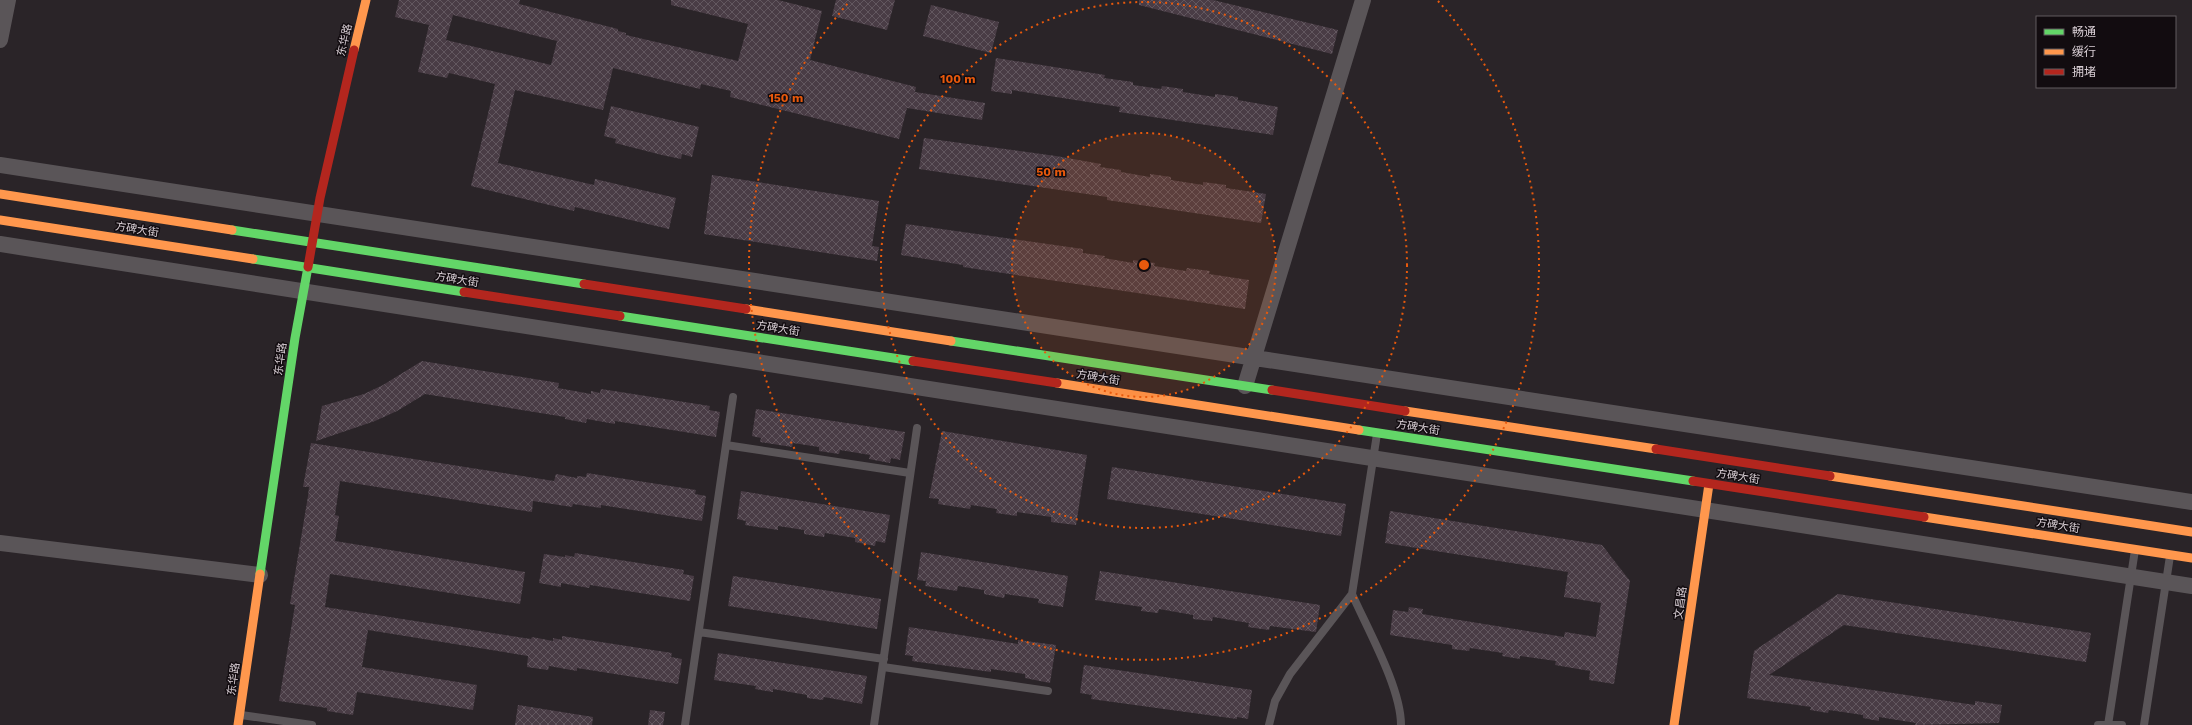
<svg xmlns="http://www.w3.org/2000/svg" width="2192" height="725" font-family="'Work Sans','Noto Sans SC',sans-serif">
<defs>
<pattern id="building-cross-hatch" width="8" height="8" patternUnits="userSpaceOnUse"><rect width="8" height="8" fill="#493c45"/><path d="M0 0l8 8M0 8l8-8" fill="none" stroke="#62575f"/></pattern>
</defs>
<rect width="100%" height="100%" fill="#2a2428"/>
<path fill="url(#building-cross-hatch)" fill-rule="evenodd" d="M399,0h121l-1,4 99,25v2l8,2v2l112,26 10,-37 -77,-19v-5h107l44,11 -12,49 106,27 -1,5 70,11 -3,17 -75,-12 -8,31 -169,-42 1,-6 -30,-7 -1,5 -87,-21 -10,42 -88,-20 -17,73 96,22 1,-6 81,19 -7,31 -94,-22 -1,4 -103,-25 24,-102 -46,-11 -2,5 -29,-6 11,-47 -34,-8zM453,15l104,26 -6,24 -105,-25z
M836,0h59l-8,30 -55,-14z
M1139,0h74l125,30 -6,24 -193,-49z
M931,5l68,17 -8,31 -68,-17z
M996,58l109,17 -1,3 29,4v3l28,4 1,-3 21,3v3l32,5v-3l23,3v3l40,7 -5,28 -154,-23 1,-5 -108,-17v4l-21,-3z
M611,106l88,21 -7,30 -10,-3 -1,5 -19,-4 -47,-12 1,-4 -12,-3z
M924,138l132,18 45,8 -1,3 21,3v2l29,5v-3l21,3v3l32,5v-3l23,3v3l40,6 -5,29 -154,-23v-3l-188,-28z
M712,175l167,26 -7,45 7,1 -2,14 -173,-27z
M906,224l177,25v4l22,3 -1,2 29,5v-3l22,3 -1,3 32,5 1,-3 23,3 -1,3 40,6 -4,29 -282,-42v-2l-62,-10z
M422,361l137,22 -1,5 33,6v-3l9,2 1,-4 109,17 -1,4 11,2 -4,25 -101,-16v3l-28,-5 -1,4 -21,-4v-2l-140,-23 -28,17 -22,10 -59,20 6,-35 42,-12 19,-9z
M756,409l149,23 -5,28 -9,-2 -1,5 -21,-4 1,-4 -30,-5 -1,4 -20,-3v-4l-26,-4 -1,4 -32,-5 1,-4 -9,-2z
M942,431l145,24 -11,70 -25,-3v-5l-34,-5v4l-21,-3 1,-4 -26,-4 -1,4 -32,-5 1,-5 -10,-1z
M311,443l243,38 2,-7 21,4v-2l9,1 1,-4 109,17 -1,4 11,2 -4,25 -101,-16v3l-28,-4 -1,3 -39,-6 -1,11 -192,-31 -5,34 4,1 -4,25 190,31 -5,32 -190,-30 -5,33 206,32 1,-2 21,4v-3l9,2v-4l110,17 -1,4 11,2 -4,25 -101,-16v3l-28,-5 -1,4 -21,-3 1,-11 -160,-26 -6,37 115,18 -4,25 -116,-18 -4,23 -26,-4v-3l-48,-7 16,-96 -5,-1 18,-108 1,-9h-6z
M1112,467l234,37 -5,32 -234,-37z
M741,491l149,24 -5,28 -9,-2 -1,5 -20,-4v-4l-30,-5 -1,4 -20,-3v-4l-26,-4v4l-33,-5 1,-4 -9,-2z
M1390,511l212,34 28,36 -16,103 -25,-4 1,-9 -35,-6 1,-4 -36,-5v3l-18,-3 1,-3 -33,-5 -1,3 -17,-2v-4l-62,-10 3,-25 15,2 1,-5 14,2 -1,5 142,23 1,-5 31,5 5,-34 -37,-6 4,-25 -183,-29z
M921,552l147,24 -5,31 -25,-4 1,-4 -34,-5 -1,4 -20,-4v-4l-26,-4 -1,5 -32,-5 1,-5 -9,-1z
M575,553l109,17 -1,4 11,2 -4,25 -100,-16 -1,3 -28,-5v4l-22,-4 5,-29 21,3v-2l9,2z
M1100,571l220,34 -4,27 -46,-6 -1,4 -21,-3 1,-4 -36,-6 -1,4 -19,-2v-4l-34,-6 -1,4 -17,-2 1,-4 -47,-7z
M733,576l148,23 -4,30 -149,-23z
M1838,594l253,39 -5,29 -242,-37 -75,50 206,30v-4l27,4 -3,18 -84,2 1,-2 -37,-6v4l-16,-3v-3l-34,-5 -1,3 -18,-3 1,-3 -64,-9 7,-47z
M909,627l109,17v-4l38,5 -6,38 -25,-5v-4l-34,-5v3l-79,-11 1,-5 -8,-1z
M718,653l149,23 -5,28 -38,-7 -1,3 -16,-2v-3l-34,-6v3l-18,-3 1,-3 -42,-6z
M1084,665l168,25 -4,29 -11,-2v2l-146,-20 1,-4 -12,-2z
M518,705l75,12 -1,8h-77z
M650,710l15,2 -2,13h-15z"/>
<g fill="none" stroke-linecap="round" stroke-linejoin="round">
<path stroke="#5a5558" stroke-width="8" d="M726,445l184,28
M1352,594c16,36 49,94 49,131
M699,632l185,27
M883,667l165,24
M241,715l71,10
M685,725l48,-328
M874,725l43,-297
M1269,725l6,-24 15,-27 62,-80 25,-160
M2098,725h24
M2108,725l27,-175
M2144,725l26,-169"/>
<path stroke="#5a5558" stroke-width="16" d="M0,40l8,-40
M0,165l2192,337
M0,244l2192,342
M1245,386l118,-386
M0,543l260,32"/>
<path stroke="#63d668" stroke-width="9" d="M232,230l352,54
M253,259l211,33
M620,316l293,45
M951,341l321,49
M1359,430l334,51
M260,574l35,-236 13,-71"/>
<path stroke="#ff974d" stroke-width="9" d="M354,50l12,-50
M0,194l232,36
M0,220l253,39
M746,309l205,32
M1057,383l302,47
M1405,411l251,38
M1830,476l362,56
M1924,517l268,41
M238,725l22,-151
M1674,725l35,-241"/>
<path stroke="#b3261e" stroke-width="9" d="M308,267l12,-69 34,-148
M584,284l162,25
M464,292l156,24
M913,361l144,22
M1272,390l133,21
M1656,449l174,27
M1693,481l231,36"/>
</g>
<circle cx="1144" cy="265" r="132" fill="#e8590c" fill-opacity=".12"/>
<g fill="none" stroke="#e8590c" stroke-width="2" stroke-dasharray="2 4">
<circle cx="1144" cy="265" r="132"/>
<circle cx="1144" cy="265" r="263"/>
<path d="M1438 1A395 395 0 1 1 850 1"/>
</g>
<g text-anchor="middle" stroke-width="3" stroke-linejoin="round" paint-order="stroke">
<g font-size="11" fill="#d8ced4" stroke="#120c10">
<text transform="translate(344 40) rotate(-77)" y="4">东华路</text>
<text transform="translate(137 229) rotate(9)" y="4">方碑大街</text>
<text transform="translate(457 279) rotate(9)" y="4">方碑大街</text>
<text transform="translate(778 328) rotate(9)" y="4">方碑大街</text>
<text transform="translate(280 359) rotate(-82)" y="4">东华路</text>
<text transform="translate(1098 377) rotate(9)" y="4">方碑大街</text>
<text transform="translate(1418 427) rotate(9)" y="4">方碑大街</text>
<text transform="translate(1738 476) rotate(9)" y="4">方碑大街</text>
<text transform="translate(2058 525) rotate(9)" y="4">方碑大街</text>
<text transform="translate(1680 603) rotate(-82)" y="4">文昌路</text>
<text transform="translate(233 679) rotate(-82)" y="4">东华路</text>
</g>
</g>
<circle cx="1144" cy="265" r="6" fill="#e8590c" stroke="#120c10" stroke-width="2"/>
<g font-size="12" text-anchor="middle" font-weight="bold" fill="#e8590c" stroke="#120c10" stroke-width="3" stroke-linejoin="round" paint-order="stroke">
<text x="958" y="83">100 m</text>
<text x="786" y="102">150 m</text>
<text x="1051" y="176">50 m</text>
</g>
<rect x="2036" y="16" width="140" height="72" fill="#120c10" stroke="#615a5e"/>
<rect x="2044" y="29" width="20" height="6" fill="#63d668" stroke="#615a5e"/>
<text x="2072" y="36" font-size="12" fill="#d8ced4">畅通</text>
<rect x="2044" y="49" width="20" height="6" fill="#ff974d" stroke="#615a5e"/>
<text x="2072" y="56" font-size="12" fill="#d8ced4">缓行</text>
<rect x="2044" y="69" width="20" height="6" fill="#b3261e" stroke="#615a5e"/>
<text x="2072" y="76" font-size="12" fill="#d8ced4">拥堵</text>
</svg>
